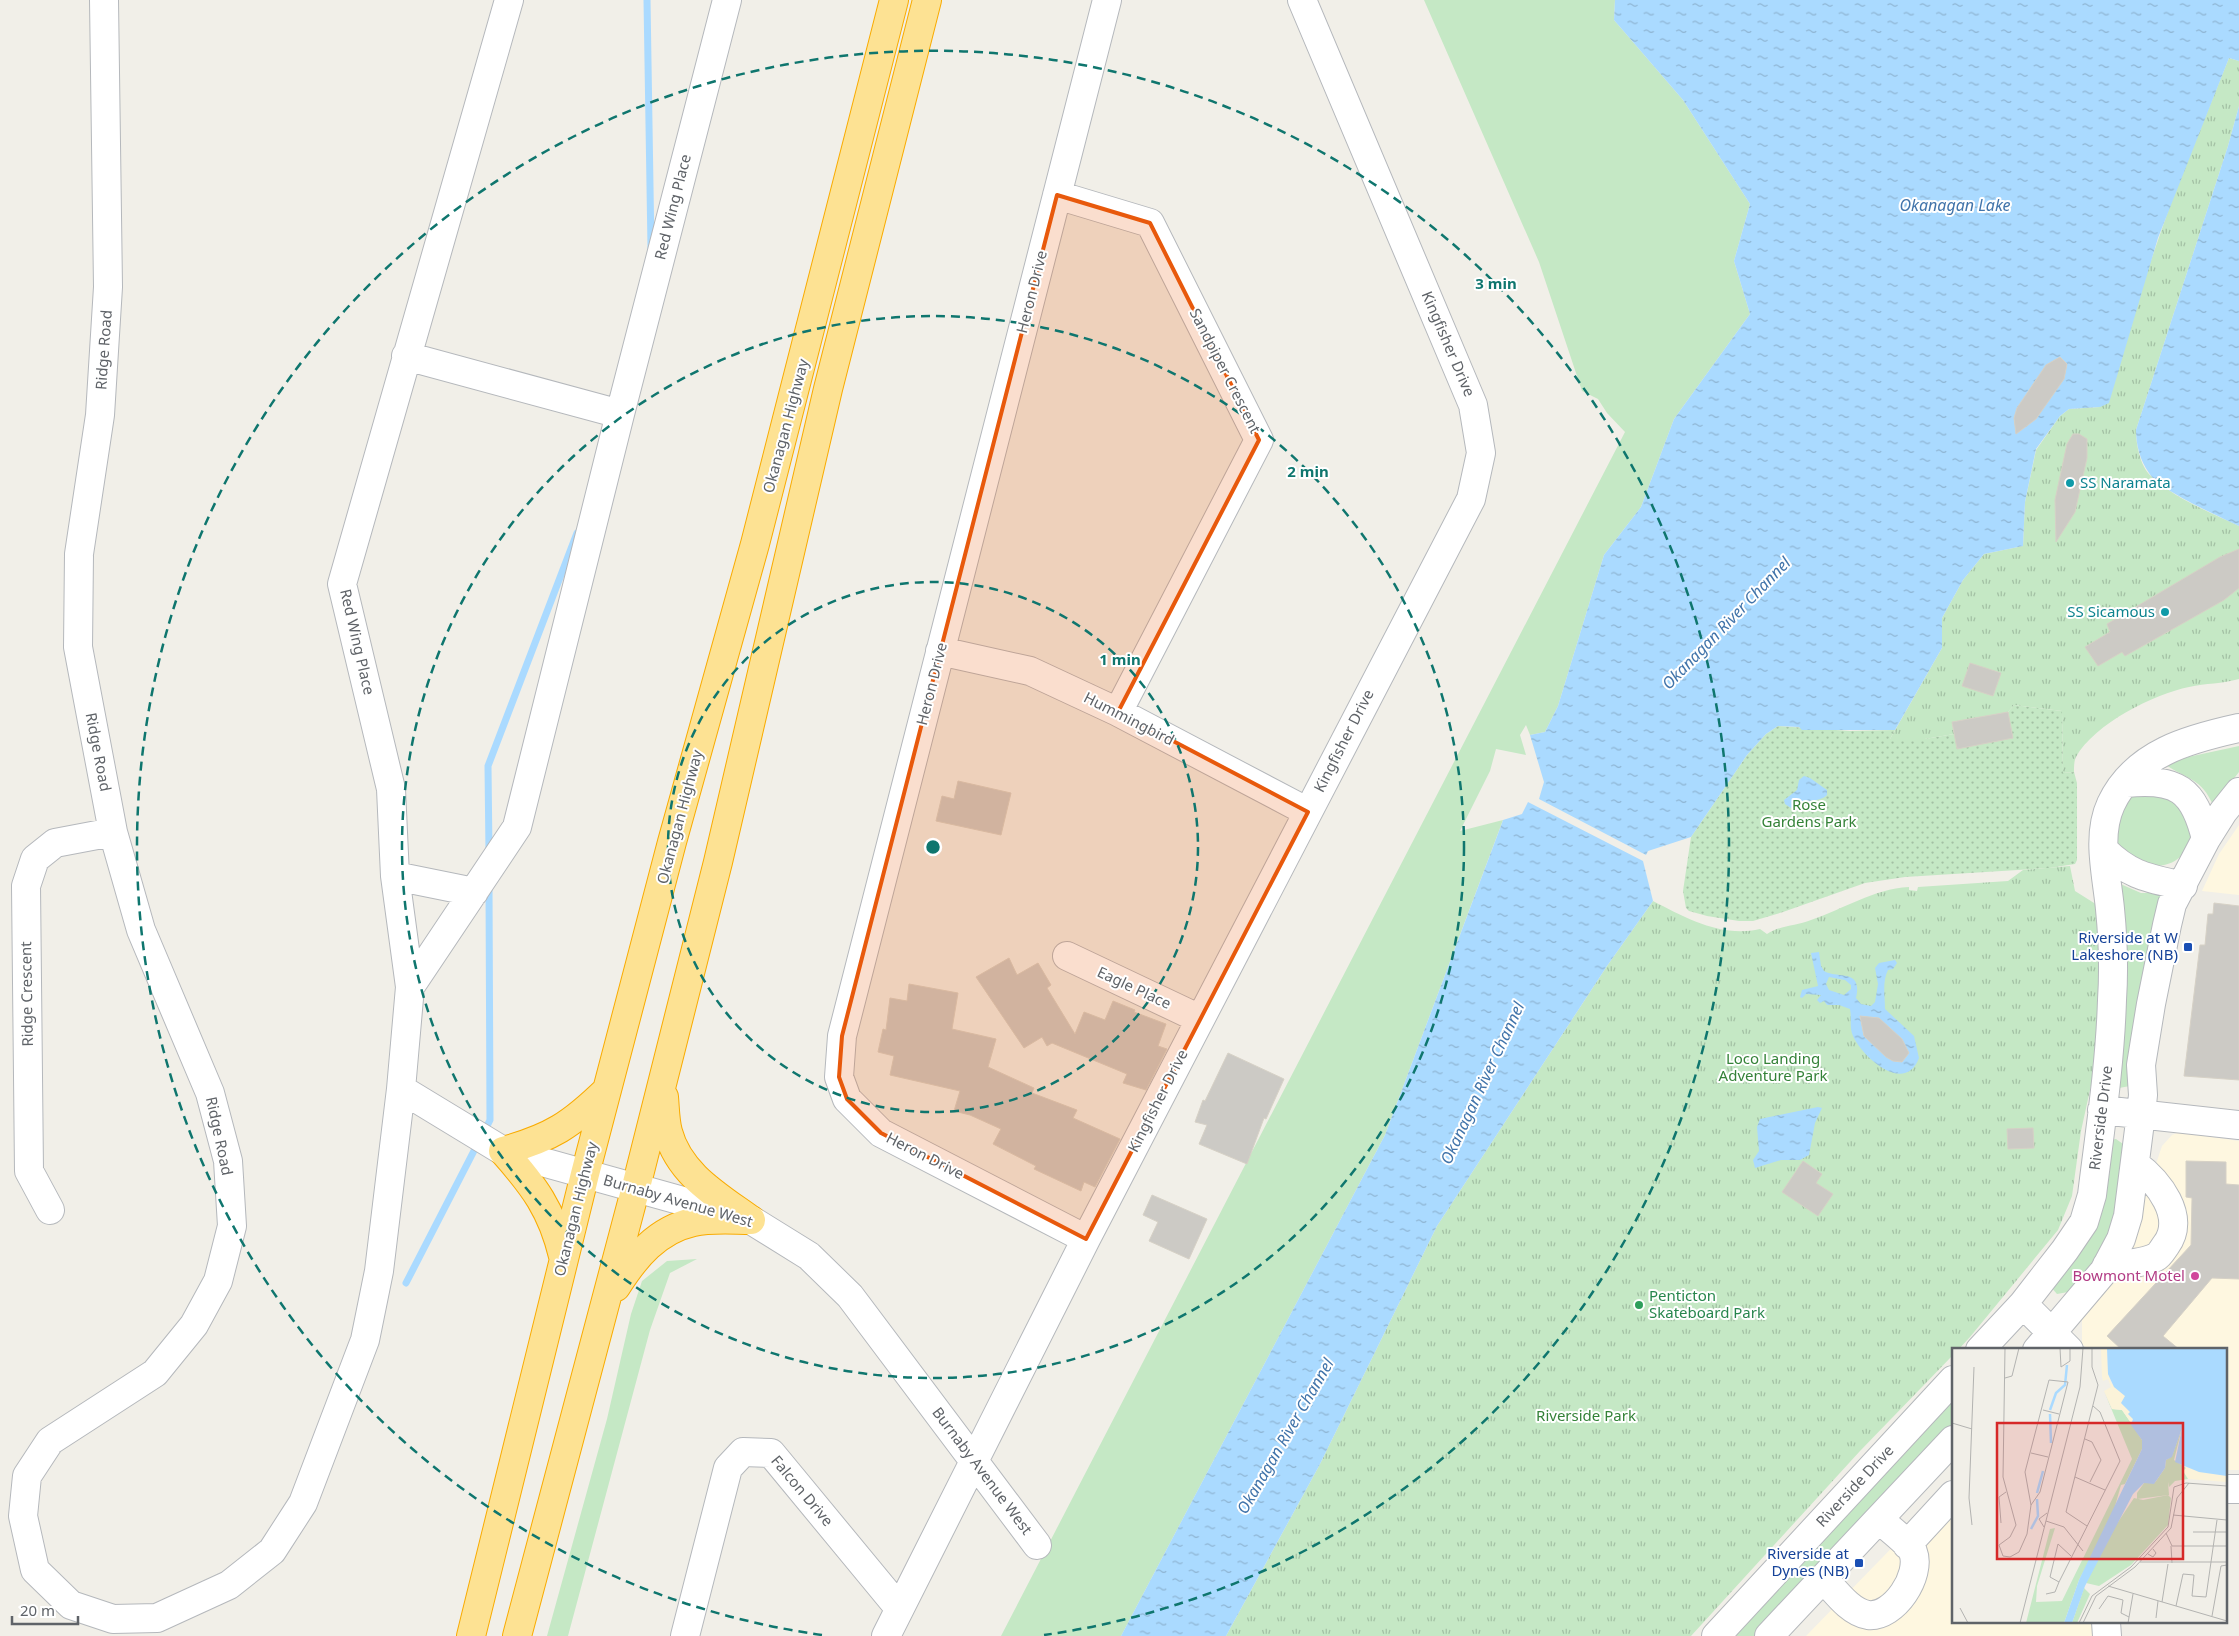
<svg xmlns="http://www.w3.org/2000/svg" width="2239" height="1636" font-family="'Noto Sans',sans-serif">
<defs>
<pattern id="park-tufts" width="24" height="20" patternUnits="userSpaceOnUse" patternTransform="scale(1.25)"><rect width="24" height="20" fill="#c5e8c5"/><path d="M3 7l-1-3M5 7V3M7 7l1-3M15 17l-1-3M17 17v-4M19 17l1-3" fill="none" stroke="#a3c0a4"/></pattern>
<pattern id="garden-dots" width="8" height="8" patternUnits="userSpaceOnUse" patternTransform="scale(1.25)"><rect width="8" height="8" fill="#c5e8c5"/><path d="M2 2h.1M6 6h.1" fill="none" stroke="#a3c0a4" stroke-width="1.8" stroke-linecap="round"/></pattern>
<pattern id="water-ripples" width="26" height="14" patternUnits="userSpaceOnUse" patternTransform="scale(1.25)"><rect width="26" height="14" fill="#aadaff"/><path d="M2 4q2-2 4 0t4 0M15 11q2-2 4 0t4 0" fill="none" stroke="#8eb4d2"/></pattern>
</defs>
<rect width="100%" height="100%" fill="#f1efe8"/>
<path fill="#fef7e0" d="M2239,825v70l-37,-4 17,-37z
M2179,1132l60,9v329h-14v-120h-136l-7,-6v-25l3,-10 59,-110 18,-53 10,-11z
M1953,1485v137h147v14h-294z"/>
<path fill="#c5e8c5" d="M1424,0h191l-1,20 69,80 67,104 -16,57 16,53 -76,105 -33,88 -37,48 -46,151 -13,26 -15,3 -4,-10 -6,10 6,20 -30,-6 -6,22 -30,60 43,-11 -118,315 -264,501h-120l624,-1204 -18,-19 -9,-14 -16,-8 -43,-129z
M2239,746v26l-26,33c-11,-26 -26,-26 -47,-40l22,-8z
M2142,791l36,9 13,34c-6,30 -26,35 -53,31l-22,-22 -1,-7 6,-30 9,-9z
M2116,882l25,11h21l-32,193 -11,2z
M2116,1139l7,5 -9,84 -18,31 -21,26 -7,7 -11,2 -7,-8 60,-146z
M697,1259l-27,14 -20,57 -82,306h-21l60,-217 24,-105 11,-33 25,-20z
M1953,1390v33l-183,199 -15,14h-18l-2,-5z"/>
<path fill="url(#park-tufts)" d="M2229,58l10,3v45l-11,40 -92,284c0,14 4,36 15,46 24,23 59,36 88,50v153c-17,5 -33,4 -50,8 -35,7 -95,37 -113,70 -2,4 -2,10 -2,15l-11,1 -1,-62 -48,-6 -6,7 -56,10 2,12 -29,5h-35l52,-91v-30l21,-38 21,-26 39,-8 2,-44 11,-52 24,-34 9,-7 31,-2 73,-210z
M2070,866l5,25 27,17 -3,141 -18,82 -9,65 -14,34 -88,107 -12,13h-5v5l-93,96 -169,185h-465l93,-170 118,-240 170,-260 46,-65c33,17 69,37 107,28l7,5c14,-9 29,-8 44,-14 33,-11 62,-31 98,-33v3l8,1 1,-4 90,-6 15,-11z"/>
<path fill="url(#garden-dots)" d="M2014,705l48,6 1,62 11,-1 3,11v77l-2,4 -26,4 -144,9 -40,6 -82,29 -30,9h-14l-32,-5 -18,-5 -3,-3 -3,-17 8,-54 56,-82 19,-21 12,-8 72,5 45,-1 -5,9h35l29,-5 -2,-11 56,-11z"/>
<path fill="url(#water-ripples)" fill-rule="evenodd" d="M1615,0h624v61l-10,-3 -71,180 -49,165 -9,4 -31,2 -9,7 -24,33 -11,53 -2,44 -39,8 -21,26 -21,38v30l-47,82h-93l-3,-3 -21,-1 -12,8 -19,21 -56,82 -43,14 -2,4 -107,-56 5,-17 -14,-47 15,-3 13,-26 46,-151 37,-48 33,-88 76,-105 -16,-53 16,-57 -67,-104 -69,-80z
M2239,106v420c-19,-9 -80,-36 -90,-53 -9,-13 -13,-28 -13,-43l92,-284z
M1804,776l6,2 17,12v5c-9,9 -23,2 -36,13l-6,-4 -1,-4 13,-10 2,-10z
M1528,802l115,59 10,40 -46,65 -170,260 -118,240 -93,170h-105l264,-501 117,-312 1,-3 19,-6z
M1819,952l2,14 3,5c13,8 39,-3 32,27l5,6 10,2 4,-4 3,-18 -3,-16 4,-5 16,-3 2,3 -4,6 -5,1c-6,12 -3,26 -3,39l29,27 5,22c-14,37 -56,0 -66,-22 -4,-9 -1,-18 -3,-27l-11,-4h-12l-3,-4 -4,2 -3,-3 4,-5 -15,-1 -4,4 -2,-1 2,-7 16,-4 -7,-33zM1829,977l16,3 6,5v4l-7,6 -15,-5 -3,-6z
M1818,1107l4,1 -7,15 -6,32 -9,5h-19l-26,8 -2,-8 6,-9 -2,-24 3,-8z"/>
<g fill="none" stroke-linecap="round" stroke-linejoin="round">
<path stroke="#aadaff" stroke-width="7" d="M647,0l4,248
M489,853l-1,-87 89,-233
M483,1134l7,-14 -1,-234
M406,1283l72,-140"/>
</g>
<path fill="#cccac5" stroke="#d6d1c6" d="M2060,357l7,7 -3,15 -28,40 -20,15 -2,-16 3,-10 29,-43z
M2073,434h6l8,5v19l-12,54 -19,30 -1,-42 12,-56z
M2239,549v39l-15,12 -99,56 -3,-4 -24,14 -13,-19 25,-15 -3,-8 113,-67z
M1970,663l31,10 -8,23 -31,-10z
M2008,712l5,26 -56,11 -5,-27z
M958,781l53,12 -10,42 -65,-14 6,-25 12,3z
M2214,903l25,3v174l-55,-4 16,-131h5l3,-31h5z
M1009,958l8,17 21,-12 13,22 -4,3 28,46 9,-22 21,8 8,-19 22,9 -1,2 32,12 -8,22 9,3 -21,41 -23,-7 4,-9 -75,-31 -5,3 -5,-9 -18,11 -48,-71z
M909,984l49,9 -6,36 44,10 -8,28 46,21 -2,5 45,17 -4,8 47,21 -25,48 -11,-5 -3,9 -47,-22 2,-3 -43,-22 8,-15 -31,-14 -16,-4 6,-20 -70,-16 4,-19 -16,-4 5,-23 3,1 4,-32 17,3z
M1860,1016l19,2 23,21 7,14 -7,9 -9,-1 -7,-4 -22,-21z
M1228,1053l56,26 -18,40 -2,-1 -17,46 -48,-20 8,-19 -12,-3 8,-22 2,1z
M2033,1128l1,20 -26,1 -1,-20z
M1803,1161l19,13 -6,9 17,11 -15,22 -36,-24z
M2186,1161l40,1v22l13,1v94l-27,-1 -49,58 17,14h-58l-15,-14 84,-91 1,-47 -6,-1z
M1152,1195l55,24 -18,40 -40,-18 9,-19 -15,-7z"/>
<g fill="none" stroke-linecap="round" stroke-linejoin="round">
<g stroke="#b5b8bc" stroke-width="30">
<path id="minor" d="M104,0l4,287 -8,128 -21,139 -1,93 35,185 28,98 69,163 18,68 4,65 -14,55 -24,44 -39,48 -105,68 -23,35 -4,40 12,54 36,35 42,14 44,-1 72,-33 43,-34 31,-48 62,-163 14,-69 22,-182 9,-102 -15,-111 -4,-87 -49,-205 167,-584
M1057,195l93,28 109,217 -141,272
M406,356l214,58
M940,651l90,20 88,41 190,100
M2126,783c51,-5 68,6 80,56
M2104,850c26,26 44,28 79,36
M395,876l79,16
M1067,956l133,63
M410,987l107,-160 103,-413 107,-414
M401,1089l102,62 248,69 58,36 41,40 187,249
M2102,1110l137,15
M50,1210l-21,-39 -3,-285 9,-27 20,-16 58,-11
M1086,1239l-205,-106 -34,-34 -8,-22 3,-41 265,-1036
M2107,1265c16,-1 34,-1 49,-8 4,-2 7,-8 10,-12 21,-28 -8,-64 -31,-81
M2023,1304l46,46
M1980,1350l43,-46 42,-54 19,-28 8,-27c8,-65 18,-130 20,-195 2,-30 1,-61 -2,-91 -3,-33 -14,-73 1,-105 24,-51 78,-65 128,-76
M2037,1350l67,-79 17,-32 7,-23 13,-102 2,-19 -2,-30 10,-61 16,-79 5,-21 34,-65 17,-27 16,-20
M2225,1489h14
M1907,1545l46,-50
M1824,1579c12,13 26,33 44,36 26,3 54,-40 45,-63 -4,-9 -26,-25 -33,-32
M2106,1622l1,14
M685,1636l43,-168 15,-16 28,1 128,155
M886,1636l200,-397 385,-740 10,-46 -8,-48 -171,-405
M1716,1636l237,-256
M1769,1636l184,-196"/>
</g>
<g stroke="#f9ab00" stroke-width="30">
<path id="highway" d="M664,1097c1,11 1,24 4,35 11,42 50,64 83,88
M563,1256c-11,-46 -29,-70 -60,-105 48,-13 68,-26 104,-61
M616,1287c19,-30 41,-57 77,-65 18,-4 40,-2 58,-2
M471,1636l114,-462 87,-332 83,-298 139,-544
M517,1636l119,-449 82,-325 110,-473 99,-389"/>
</g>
<use href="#minor" stroke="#fff" stroke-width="28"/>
<use href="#highway" stroke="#fde293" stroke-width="28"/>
</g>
<path fill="#e8590c" fill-opacity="0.2" stroke="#e8590c" stroke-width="4" stroke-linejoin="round" d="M1057,195l93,28 109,217 -141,272 190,100 -222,427 -205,-106 -34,-34 -8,-22 3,-41z"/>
<g fill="none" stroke="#0f766e" stroke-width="2.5" stroke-dasharray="9 6">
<circle cx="933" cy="847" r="265"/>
<circle cx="933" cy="847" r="531"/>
<path d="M822 1635A796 796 0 1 1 1044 1635"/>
</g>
<g fill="#0f9aa8" stroke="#fff" stroke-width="2">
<circle cx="2070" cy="483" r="5"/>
<circle cx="2165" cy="612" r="5"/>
</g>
<g fill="#1a4fb4" stroke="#fff" stroke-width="2">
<rect x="2183" y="942" width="10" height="10" rx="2.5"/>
<rect x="1854" y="1558" width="10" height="10" rx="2.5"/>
</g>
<circle fill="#d1479c" stroke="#fff" stroke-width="2" cx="2195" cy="1276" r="5"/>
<circle fill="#2e9e5b" stroke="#fff" stroke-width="2" cx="1639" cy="1305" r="5"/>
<g text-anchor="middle" stroke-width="4" stroke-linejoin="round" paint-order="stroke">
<g font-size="15" fill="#5f6368" stroke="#fff">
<text transform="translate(673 207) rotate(-76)" y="5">Red Wing Place</text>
<text transform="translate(1032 292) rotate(-76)" y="5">Heron Drive</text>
<text transform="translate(1448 344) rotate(67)" y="5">Kingfisher Drive</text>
<text transform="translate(104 350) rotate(-86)" y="5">Ridge Road</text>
<text transform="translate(1225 371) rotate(63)" y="5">Sandpiper Crescent</text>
<text transform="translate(786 426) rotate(-75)" y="5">Okanagan Highway</text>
<text transform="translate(357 642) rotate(77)" y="5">Red Wing Place</text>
<text transform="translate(932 684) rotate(-76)" y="5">Heron Drive</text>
<text transform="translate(1129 719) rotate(27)" y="5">Hummingbird</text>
<text transform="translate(1344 741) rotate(-63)" y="5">Kingfisher Drive</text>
<text transform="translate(98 752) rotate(79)" y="5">Ridge Road</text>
<text transform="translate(680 817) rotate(-75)" y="5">Okanagan Highway</text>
<text transform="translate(1134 988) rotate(25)" y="5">Eagle Place</text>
<text transform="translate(27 994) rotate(-91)" y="5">Ridge Crescent</text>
<text transform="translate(1158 1101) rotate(-63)" y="5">Kingfisher Drive</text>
<text transform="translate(2101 1118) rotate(-83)" y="5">Riverside Drive</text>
<text transform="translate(219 1136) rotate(78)" y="5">Ridge Road</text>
<text transform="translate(925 1156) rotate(27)" y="5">Heron Drive</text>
<text transform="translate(678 1201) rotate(16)" y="5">Burnaby Avenue West</text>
<text transform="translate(576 1209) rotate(-76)" y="5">Okanagan Highway</text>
<text transform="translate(982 1471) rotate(53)" y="5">Burnaby Avenue West</text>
<text transform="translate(1855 1486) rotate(-47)" y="5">Riverside Drive</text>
<text transform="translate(802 1491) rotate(50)" y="5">Falcon Drive</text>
</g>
<g font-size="15" fill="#0d838f" stroke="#fff" text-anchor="start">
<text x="2080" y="488">SS Naramata</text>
<text x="2155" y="617" text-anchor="end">SS Sicamous</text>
</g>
<g font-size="15" fill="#348238" stroke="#fff">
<text x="1809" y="810">Rose<tspan x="1809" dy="17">Gardens Park</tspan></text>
<text x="1773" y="1064">Loco Landing<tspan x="1773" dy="17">Adventure Park</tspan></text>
<text x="1586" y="1421">Riverside Park</text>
</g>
<g font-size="15" fill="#164399" stroke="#fff" text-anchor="end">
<text x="2178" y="943">Riverside at W<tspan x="2178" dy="17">Lakeshore (NB)</tspan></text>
<text x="1849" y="1559">Riverside at<tspan x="1849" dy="17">Dynes (NB)</tspan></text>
</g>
<g font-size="15" fill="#b23c85" stroke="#fff" text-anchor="end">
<text x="2185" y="1281">Bowmont Motel</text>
</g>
<g font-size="15" fill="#27864d" stroke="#fff" text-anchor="start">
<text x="1649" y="1301">Penticton<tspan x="1649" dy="17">Skateboard Park</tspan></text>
</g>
<g font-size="16" font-style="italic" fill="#4174aa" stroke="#fff">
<text x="1955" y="211">Okanagan Lake</text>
<text transform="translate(1726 623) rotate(-46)" y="6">Okanagan River Channel</text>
<text transform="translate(1482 1083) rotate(-65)" y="6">Okanagan River Channel</text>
<text transform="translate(1285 1436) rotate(-60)" y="6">Okanagan River Channel</text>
</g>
</g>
<g transform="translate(1952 1348)">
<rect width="275" height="275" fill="#f1efe8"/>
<path d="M152,43l8,18 10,1 9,13 11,17v9l-17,35 -4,1 -9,32 -33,63 -15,43h-38l24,-94 5,-1 -18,58 -1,16 26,-1 70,-142zM132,240l6,6 -13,29h-5z" fill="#c5e8c5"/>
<path d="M149,0h6l1,26 3,9 15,13 7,23 -2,4 -9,-13 -10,-1 -8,-18 7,-4 -3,-8 -5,2 -1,-4zM233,119l42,9v6l-39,-3 -5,-8z" fill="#fbf3d9"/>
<path d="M230,80l-8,32 12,8 -3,3 5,8 -13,2 -6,6 -1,-5 -14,2 11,-16 1,-8 6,-4zM216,147l3,3 -3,27 -37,40 -32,21 -13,-3 30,-58 18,-27 9,2z" fill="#c5e8c5"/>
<path d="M212,134h4l1,13 -32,4v-6l7,-10z" fill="#c5e8c5"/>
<path d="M155,0h120v128l-28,-4 -24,-10 7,-34 -10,29 -6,3 -1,8 -11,16 -10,-1 -11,11 -48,92 -13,37h-8l15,-43 63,-131v-9l-11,-15 2,-6 -5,-5 2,-2 -9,-9 4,-7 -11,-9 -6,-13z" fill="#aadaff"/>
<path fill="none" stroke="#aadaff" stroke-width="2.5" d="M98,62l6,-17 9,-8 2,-20M98,66l1,29M85,145l6,-22M79,181l7,-13 -1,-17"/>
<path fill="none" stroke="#b3b3b1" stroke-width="1" d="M53,0l-2,129 13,48 -6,12 -11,8 4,11 7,1 9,-5 8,-18 4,-29 -6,-33 24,-92 19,2 -28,110 -9,13M108,0l1,19 9,-6v-13M53,30l7,-2 7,-28M91,62l16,4M0,75l20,6M133,91l7,3 9,18 -11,22M79,105l17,4M123,129l30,13M221,167l54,5M94,173l18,6 19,24M49,175l-2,-26 7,-5M20,177l-3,-27 5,-131M135,178l-21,-14 32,-127 -6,-18v-19M92,179l-5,-8 8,-6M241,184h34M214,185l6,13h55M219,198l1,17M196,206l5,3 3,-4 -3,-4M119,208l-13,-12 -8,33 9,5 61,-121 -20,-49 -7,-6M188,214h87M156,238l119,35M94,246l9,-2 4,-10M210,254l6,-38M224,258l7,-32 11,1 -2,21 14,1 11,-77M8,260l8,15M147,261l9,-13 15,4 -2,13 8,4M260,268l9,-50 6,-1M204,270l2,-17M68,275l60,-236 3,-39M127,275l13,-27 39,-29 37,-40 6,-40 12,-4 41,3M131,275l13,-27 39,-29 36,-39 6,-30 12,-15M176,275l5,-29"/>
<path fill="#d62828" fill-opacity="0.15" stroke="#d62828" stroke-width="2.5" d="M45,75h186v136h-186z"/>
<rect width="275" height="275" fill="none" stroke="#5f6368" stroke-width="2.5"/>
</g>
<circle cx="933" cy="847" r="8" fill="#0f766e" stroke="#fff" stroke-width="2.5"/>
<g font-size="15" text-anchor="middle" font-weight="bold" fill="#0f766e" stroke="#fff" stroke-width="4" stroke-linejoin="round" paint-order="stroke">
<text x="1496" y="289">3 min</text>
<text x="1308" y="477">2 min</text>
<text x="1120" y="665">1 min</text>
</g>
<path d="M12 1616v8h66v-8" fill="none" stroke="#5f6368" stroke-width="2.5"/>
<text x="20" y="1616" font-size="15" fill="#5f6368" stroke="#ffffff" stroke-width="4" paint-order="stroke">20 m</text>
</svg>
